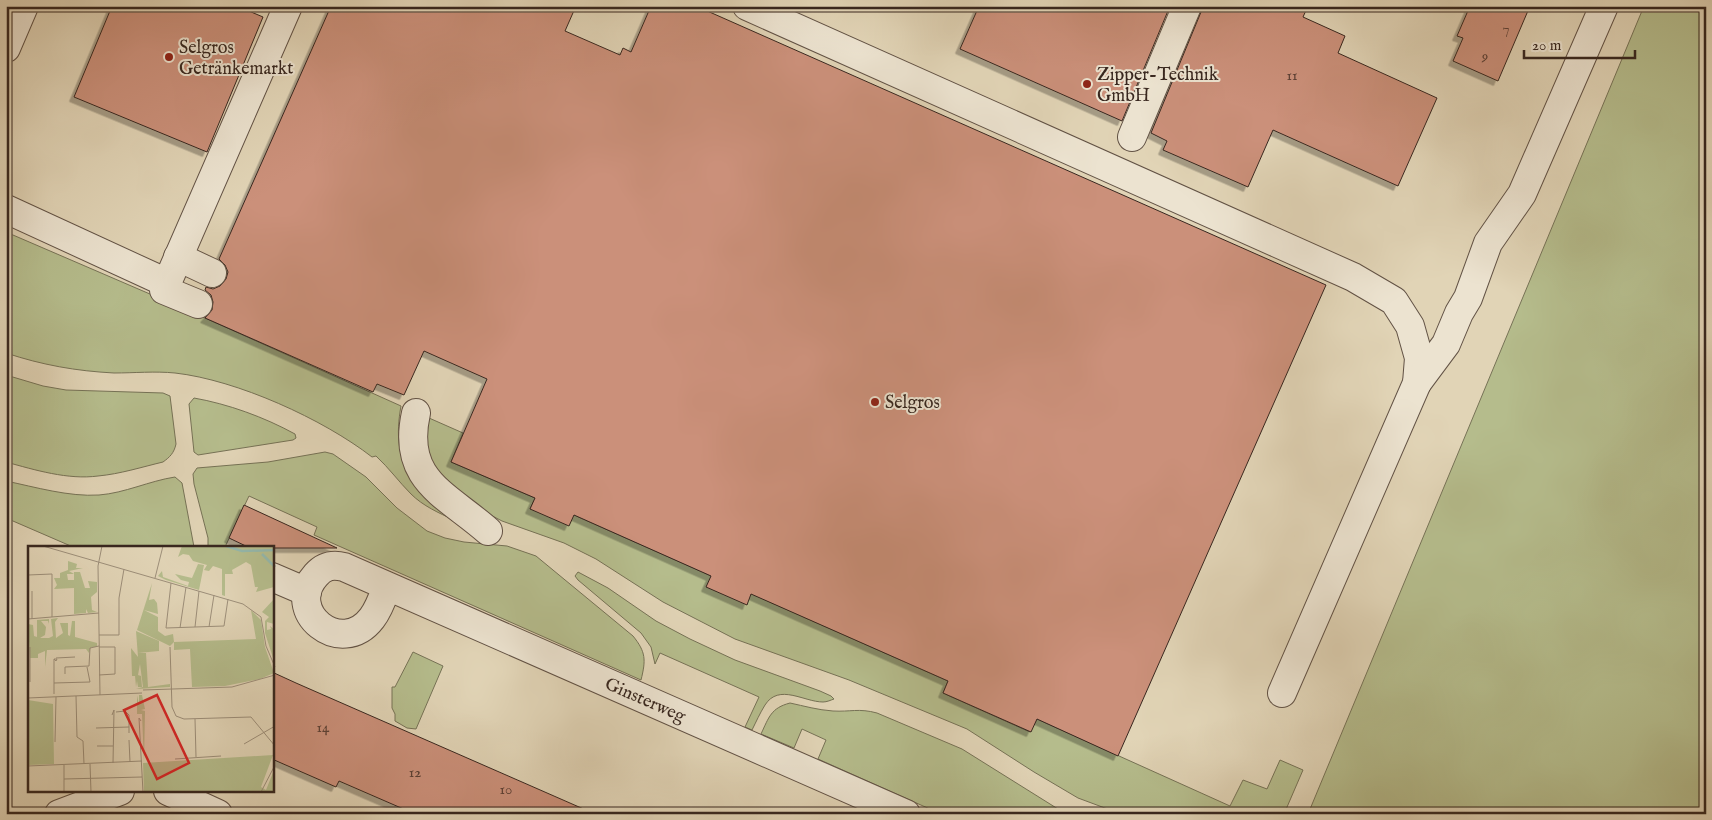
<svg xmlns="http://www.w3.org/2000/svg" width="1712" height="820" font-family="'IM FELL English',serif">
<defs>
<filter id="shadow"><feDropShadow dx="-4.5" dy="4.5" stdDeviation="0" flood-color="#0004"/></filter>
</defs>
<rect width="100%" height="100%" fill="#e1d4b6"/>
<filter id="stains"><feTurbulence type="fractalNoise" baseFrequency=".004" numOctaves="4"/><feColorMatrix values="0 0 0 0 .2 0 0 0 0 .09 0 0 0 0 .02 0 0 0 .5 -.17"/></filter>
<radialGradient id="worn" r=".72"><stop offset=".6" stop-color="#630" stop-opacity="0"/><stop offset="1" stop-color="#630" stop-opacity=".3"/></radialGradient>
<path fill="#b5bc8c" stroke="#767256" d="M1644,6h62v808h-398z
M6,232l188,81 207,93c-5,27 -4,54 14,77 10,14 27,25 39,37 -15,-7 -31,-14 -43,-26 -12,-12 -22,-26 -35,-38l-4,1c-49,-38 -135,-77 -197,-84 -20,-2 -41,0 -61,0 -38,-2 -72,-8 -108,-20z
M6,375l37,11 23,4 97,3 7,3 6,48c-2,9 -6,13 -13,18 -21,5 -43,12 -65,14 -30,4 -63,-6 -92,-14z
M194,398c34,6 70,19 101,36l1,4 -3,2 -95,15 -4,-3 -5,-48z
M429,418l34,15 -12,29 84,36 -5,11 44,6 374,166 -5,12 87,39 7,-13 193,87 13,-26 24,9 13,-29 23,10 -19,44h-163l-43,-16 -44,-26 -67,-43 -118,-49 -114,-41 -72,-37 -67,-43 -32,-16 -62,-22 -23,-12 -18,-12 -29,-31 -6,-24z
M325,452l8,2 33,23 31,31 30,23 18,7 19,4 43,4 29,10 97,80c13,16 13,24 8,44l-327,-145 3,-8 -68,-31 -24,51h-17v-9l-14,-54 -1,-10 4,-6 71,-6z
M175,477l7,6 12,64h-121l-67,-29v-37c29,6 63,16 93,14 26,-2 50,-14 76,-18z
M578,572l30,16 48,33 34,18 45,21 85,31 11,5 3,3c-3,1 -7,3 -11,3 -19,0 -44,-19 -58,3 -5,8 -9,17 -13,25l-7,-3 14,-30 -99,-44 -5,11 -4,-17 -10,-14 -63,-53 -3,-4z
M413,652l30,14 -27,63 -9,-1 -12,-7v-7l-3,-6v-21h3z
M790,703c14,3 28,7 43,8 17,1 26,-3 44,2l85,36 104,65h-125l-123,-55 8,-19 -24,-11 -8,19 -33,-14c8,-17 10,-26 29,-31z"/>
<path fill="#cb907a" stroke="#38271f" filter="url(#shadow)" d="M112,6h125l26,11 -56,135 -133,-55z
M331,6h245l-11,25 55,24 3,-7 8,4 20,-46h45l630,279 -208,471 -81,-37 -6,13 -88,-39 5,-12 -197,-87 -4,11 -41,-18 5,-11 -137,-61 -5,11 -39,-17 5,-11 -84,-36 36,-83 -63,-28 -20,44 -27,-11 -4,8 -168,-74 7,-8 1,-8 -2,-7 -6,-5 1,-3 7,2 7,-3 6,-7 2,-7 -3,-7 -6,-6z
M979,6h191l-48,115 -162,-72z
M1202,6h106l-5,11 42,19 -7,17 99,45 -39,88 -125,-56 -25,57 -85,-37 4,-9 -16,-8 50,-121z
M1470,6h60l-32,75 -45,-20 10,-23 -6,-2z
M244,505l93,43h-87l-21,-10z
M272,672l24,11 299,131h-180l-76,-33 -3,6 -64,-28z"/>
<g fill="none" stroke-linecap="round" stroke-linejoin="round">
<g stroke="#625245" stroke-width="30">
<g id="minor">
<path d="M747,6l606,271 41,24 16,25 9,32 -2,25 -135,310"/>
<path d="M6,48l18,-42"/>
<path d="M1132,137l55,-131"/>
<path d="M6,209l161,74"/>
<path d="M178,257l34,16"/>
<path d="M198,304l-34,-14 124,-284"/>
<path d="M1417,383l29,-39 13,-31 9,-15 20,-55 34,-49 82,-188"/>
<path d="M416,413c-15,67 30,81 72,118"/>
<path d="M272,577l35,15"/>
<path id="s1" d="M387,586c-4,11 -8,23 -15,32 -31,41 -89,-7 -56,-43 8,-9 16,-11 28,-8l562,247"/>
<path d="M168,791l50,23"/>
<path d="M59,814l61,-23"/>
</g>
</g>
<use href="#minor" stroke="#ece3d0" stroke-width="28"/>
</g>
<g fill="#8f2418" stroke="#ece3d0" stroke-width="2">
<circle cx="169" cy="57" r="5"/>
<circle cx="1087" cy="84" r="5"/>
<circle cx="875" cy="402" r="5"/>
</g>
<g text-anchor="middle" stroke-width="4" stroke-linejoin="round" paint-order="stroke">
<g font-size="15" fill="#5d4136">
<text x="1506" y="33">7</text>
<text x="1485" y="61">9</text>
<text x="1292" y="80">11</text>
<text x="323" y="732">14</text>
<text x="415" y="777">12</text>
<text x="506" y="794">10</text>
</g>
<g font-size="18" fill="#38271f" stroke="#ece3d0" text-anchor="start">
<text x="179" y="53">Selgros<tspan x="179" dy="21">Getränkemarkt</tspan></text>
<text x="1097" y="80">Zipper-Technik<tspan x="1097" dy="21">GmbH</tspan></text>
<text x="885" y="408">Selgros</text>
</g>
<g font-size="18" fill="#38271f" stroke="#ece3d0">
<text dy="6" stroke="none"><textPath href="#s1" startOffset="512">Ginsterweg</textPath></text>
</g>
</g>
<g transform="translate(28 546)">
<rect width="246" height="246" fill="#e1d4b6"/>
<path d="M154,0h92v41l-18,5 2,-5h-3l-4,-22 -5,-3 -14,8 1,4h-8v22l-3,-1v-26l-9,-3 -4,5 -5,-1 3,-5 -14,-4 -4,-6 -6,-1 -5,3zM40,15l9,3 -1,4h7l-14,3 5,3h-7l1,6h6v-8h6l5,16h5l-2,-7 9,1v10l-6,5 1,13 5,2 -9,1 -2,-4v4l-12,1v-26l-20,1 3,-4 -3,-7h6v-5l8,-3zM170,18l6,1 -5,25 -33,-10 -8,-4 4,-5 1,6 25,9 1,-4 -8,-2 -6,-6 17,4zM124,37l-3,17 5,-1 3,4 1,11 -14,-4 14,7v14l7,5 8,-2 1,8 82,-3 -5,-29 10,10 4,27 9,26 -14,6 -35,7 -33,1 -2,-38 -16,1v-8l-4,4 -33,-16zM246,53v28v-3l-7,-2v8l4,-1 -1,-3 4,3v32l-9,-28v-12l4,-4 -7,-5zM30,72l-3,4 1,16 7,-5 -3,-10h8v12l2,1 2,-15h3v16l22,6v4h-6l-2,6 -3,-4 -39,1 -2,17v-16l-7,3v4h-8l-2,-34 5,1 1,11 3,1v-17l12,-1v5l-1,-3h-7l5,6 -1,8 -5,3h9l4,-2 -2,-17zM108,85l23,10v10l-21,2h8l2,34 22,-3v3l-34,2 7,-2 -3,-23 -2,11 3,1 1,11h-4l-1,-6 -1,6 -1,-11h-3l-1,-28 7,9zM109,149l2,10v-10h3l3,14 -4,1 4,1 -1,51 -2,-48h-5zM0,154l25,4 1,60 -26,1zM245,209l-12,32 5,3 8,-20v22h-130l-1,-29z" fill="#b5bc8c"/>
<path fill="none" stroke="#94b8ac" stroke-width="2.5" d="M198,0l16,5 33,-1M234,8l13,13"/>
<path fill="none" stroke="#9d8f7a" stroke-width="1" d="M15,0l200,58 18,13 5,29 9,21M0,29l24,-1v43M127,32l8,-32M143,37l-5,45 58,-2 4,-27M4,45v28M0,73l71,-6M167,81l4,-36M181,81l5,-32M152,82l6,-41M71,89h20v-37l5,-29M2,101v35M71,101h16v27l-16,1M142,101l2,60 4,9 8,3 67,-2 24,29M28,112l19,-1M26,113h3l-1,2 -2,-2v35M37,128v-7l24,-1 1,-18 9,-2M26,137l36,-1 -3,-15M115,144l89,-3 43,-12M72,149l-2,-129 4,-20M48,150l1,41 6,4 1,23M0,152l114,-5M88,166l9,-1 4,4v18M84,169l2,-5 -1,53M167,173l1,38M113,175l-2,-3 4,74M68,182l33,-1M101,194l1,22M27,196l1,-45M216,198l31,-18M69,200h16M147,213l46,-3M62,218l1,28M0,220l114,-5M36,233l78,-2M36,246v-27M233,246l14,-27"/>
<path fill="#d62828" fill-opacity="0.15" stroke="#d62828" stroke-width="2.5" d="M129,149l32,68 -32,16 -33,-69z"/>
<rect width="246" height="246" fill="none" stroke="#38271f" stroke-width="2.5"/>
</g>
<rect width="1712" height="820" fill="none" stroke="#e1d4b6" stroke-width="25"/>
<rect x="8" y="8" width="1697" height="805" fill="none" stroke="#38271f" stroke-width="2.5"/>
<rect x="12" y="12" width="1687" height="795" fill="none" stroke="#38271f"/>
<path d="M1524 50v8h111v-8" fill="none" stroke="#38271f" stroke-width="2.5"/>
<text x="1532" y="50" font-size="15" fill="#38271f" stroke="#ece3d0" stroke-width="4" paint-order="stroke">20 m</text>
<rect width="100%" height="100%" filter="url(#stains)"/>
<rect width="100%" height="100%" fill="url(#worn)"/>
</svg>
